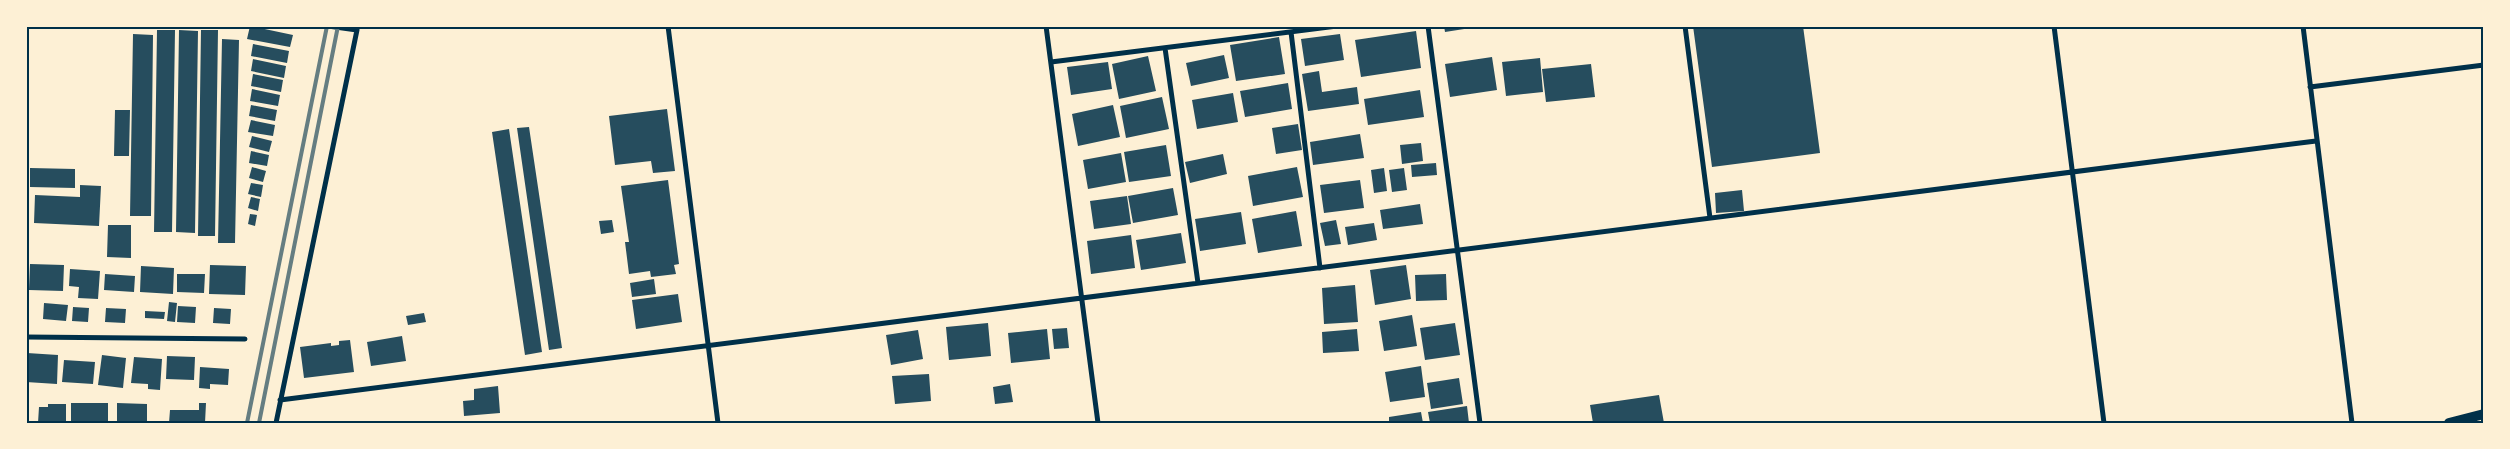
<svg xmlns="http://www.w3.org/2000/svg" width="2510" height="449" font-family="Manrope,sans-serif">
<rect width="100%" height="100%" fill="#fdf0d5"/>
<path fill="#264d5e" d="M250,26l43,9 -3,12 -43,-8z
M1444,26h33v1l-32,5z
M1693,26h110l17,127 -108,14z
M157,30h18l-3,202h-18z
M179,30l19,1 -3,202 -19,-1z
M201,30h17l-3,206h-17z
M1416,31l5,37 -60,9 -6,-37z
M133,34l20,1 -2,181h-21z
M1340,34l4,26 -39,6 -4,-27z
M1279,37l6,37 -49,7 -6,-36z
M222,39l17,1 -4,203h-17z
M253,44l36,7 -2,12 -36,-7z
M1224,55l5,23 -38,8 -5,-23z
M1148,56l8,35 -37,8 -7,-35z
M1492,57l5,33 -47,7 -5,-33z
M1540,58l3,34 -37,4 -4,-34z
M253,59l33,7 -2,12 -33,-7z
M1108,62l4,27 -41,6 -4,-28z
M1591,64l4,33 -49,5 -4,-33z
M1319,71l3,21 35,-5 2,17 -51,7 -6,-37z
M253,74l30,6 -2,12 -30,-6z
M1288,83l4,26 -47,8 -5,-26z
M252,89l28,6 -2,11 -28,-5z
M1420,90l4,27 -56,8 -4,-26z
M1233,93l5,29 -41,7 -5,-29z
M1162,97l7,32 -43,9 -6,-32z
M251,105l26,5 -2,11 -26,-5z
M1113,105l7,32 -42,9 -6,-32z
M667,109l8,62 -22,2 -2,-12 -36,4 -6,-49z
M115,110h15l-1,46h-15z
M251,120l24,5 -2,11 -25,-4z
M1298,124l4,26 -26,4 -4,-26z
M529,127l33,221 -13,2 -32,-222z
M509,129l33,223 -17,3 -33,-223z
M1360,134l4,24 -51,7 -3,-23z
M252,136l20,5 -3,11 -20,-5z
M1421,143l2,18 -21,3 -2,-19z
M1166,145l5,31 -42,6 -5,-30z
M251,151l18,4 -2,11 -18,-3z
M1121,153l5,29 -38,7 -5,-29z
M1223,154l4,20 -37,9 -5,-21z
M1436,163l1,12 -25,2 -1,-12z
M252,167l14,4 -3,11 -14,-4z
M1297,167l6,30 -50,9 -5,-30z
M30,168l45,1v19l-45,-1z
M1384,168l3,23 -13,2 -3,-23z
M1404,168l3,22 -15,2 -3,-22z
M668,180l11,84 -5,1 2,9 -25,3 -1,-6 -21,3 -4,-32h4l-8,-56z
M1360,180l4,28 -40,5 -4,-28z
M251,183l12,2 -2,12 -13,-3z
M80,185l21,1 -2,40 -65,-3 1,-28 45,2z
M1173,188l5,27 -45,8 -5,-27z
M1742,190l2,21 -28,2 -1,-20z
M1127,196l4,28 -37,5 -4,-28z
M251,197l9,2 -2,12 -10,-3z
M1420,204l3,20 -40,5 -3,-19z
M1296,211l6,35 -44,7 -6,-34z
M1241,212l5,32 -46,7 -5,-32z
M250,214l7,1 -2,11 -7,-2z
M612,220l2,12 -13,2 -2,-13z
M1336,220l5,24 -16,2 -5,-23z
M1374,223l3,17 -29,5 -3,-18z
M108,225h23v33l-24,-1z
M1181,233l5,30 -45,7 -5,-30z
M1131,235l4,33 -44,6 -4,-33z
M30,264l34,1 -1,26 -34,-1z
M210,265l36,1 -1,29 -36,-1z
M1406,265l5,34 -36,6 -5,-35z
M141,266l33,2 -1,26 -33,-2z
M70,269l30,2 -2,28 -20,-1 1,-11 -10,-1z
M105,274l30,2 -1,16 -30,-2z
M177,274h28l-1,19 -27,-1z
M1446,274l1,26 -31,1 -1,-26z
M654,279l2,15 -24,3 -2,-14z
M1355,285l3,37 -34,2 -2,-36z
M678,294l4,28 -46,7 -4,-29z
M169,302l8,1 -2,19 -8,-1z
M44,303l24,2 -2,16 -23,-2z
M178,306l18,1 -1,16 -18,-1z
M73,307l16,1 -1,14 -16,-1z
M106,308l20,1 -1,14 -20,-1z
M214,308l17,1 -1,15 -17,-1z
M145,311l20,1 -1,7 -19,-1z
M424,313l2,9 -18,3 -2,-9z
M1412,315l5,31 -33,5 -5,-30z
M988,323l3,33 -42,4 -3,-33z
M1455,323l5,32 -35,5 -5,-32z
M1067,328l2,20 -15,1 -2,-20z
M1047,329l3,30 -39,4 -3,-30z
M1357,329l2,22 -36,2 -1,-21z
M918,330l5,29 -32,6 -5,-30z
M402,336l4,25 -35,5 -4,-24z
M350,340l4,32 -50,6 -4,-31 31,-4v3l8,-1v-4z
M27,353l31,2 -1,29 -31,-2z
M102,355l24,3 -3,30 -25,-3z
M167,356l28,1 -1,23 -28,-1z
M134,357l28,2 -2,31 -12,-1v-5l-17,-1z
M64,360l31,2 -2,22 -31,-2z
M1421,366l4,31 -35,5 -5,-30z
M200,367l29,2 -1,16 -18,-1v5l-11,-1z
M929,374l2,27 -36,3 -3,-28z
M1459,378l4,26 -32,5 -4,-26z
M1010,384l3,18 -18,2 -2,-17z
M498,386l2,27 -36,3 -1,-15 11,-1v-11z
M1659,395l5,28h-71l-3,-18z
M71,403h37v20h-37z
M117,403l30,1v19h-30z
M199,403h7l-1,20h-36l1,-13h29z
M48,404h18v19h-28l1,-16h9z
M1467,406l2,17h-39l-2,-11z
M1421,412l2,11h-34v-6z"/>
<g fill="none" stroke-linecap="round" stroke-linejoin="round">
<path stroke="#003049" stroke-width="5" d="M328,26l29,4v-3
M668,26l50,397
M1046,26l52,397
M1428,26l52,397
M1685,26l25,192
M2054,26l50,397
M2303,26l49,397
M1291,32l29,236
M1165,48l33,235
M1051,62l286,-36
M2310,87l174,-22
M26,337l219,2
M280,400l2036,-259
M276,423l81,-393"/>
<path stroke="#003049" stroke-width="10" d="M2449,423l35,-9"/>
<path stroke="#657d81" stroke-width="4" d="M247,423l80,-397
M259,423l79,-397"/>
</g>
<rect width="2510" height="449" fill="none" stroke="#fdf0d5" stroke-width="55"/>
<rect x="28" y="28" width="2454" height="394" fill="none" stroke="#003049" stroke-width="2"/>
</svg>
